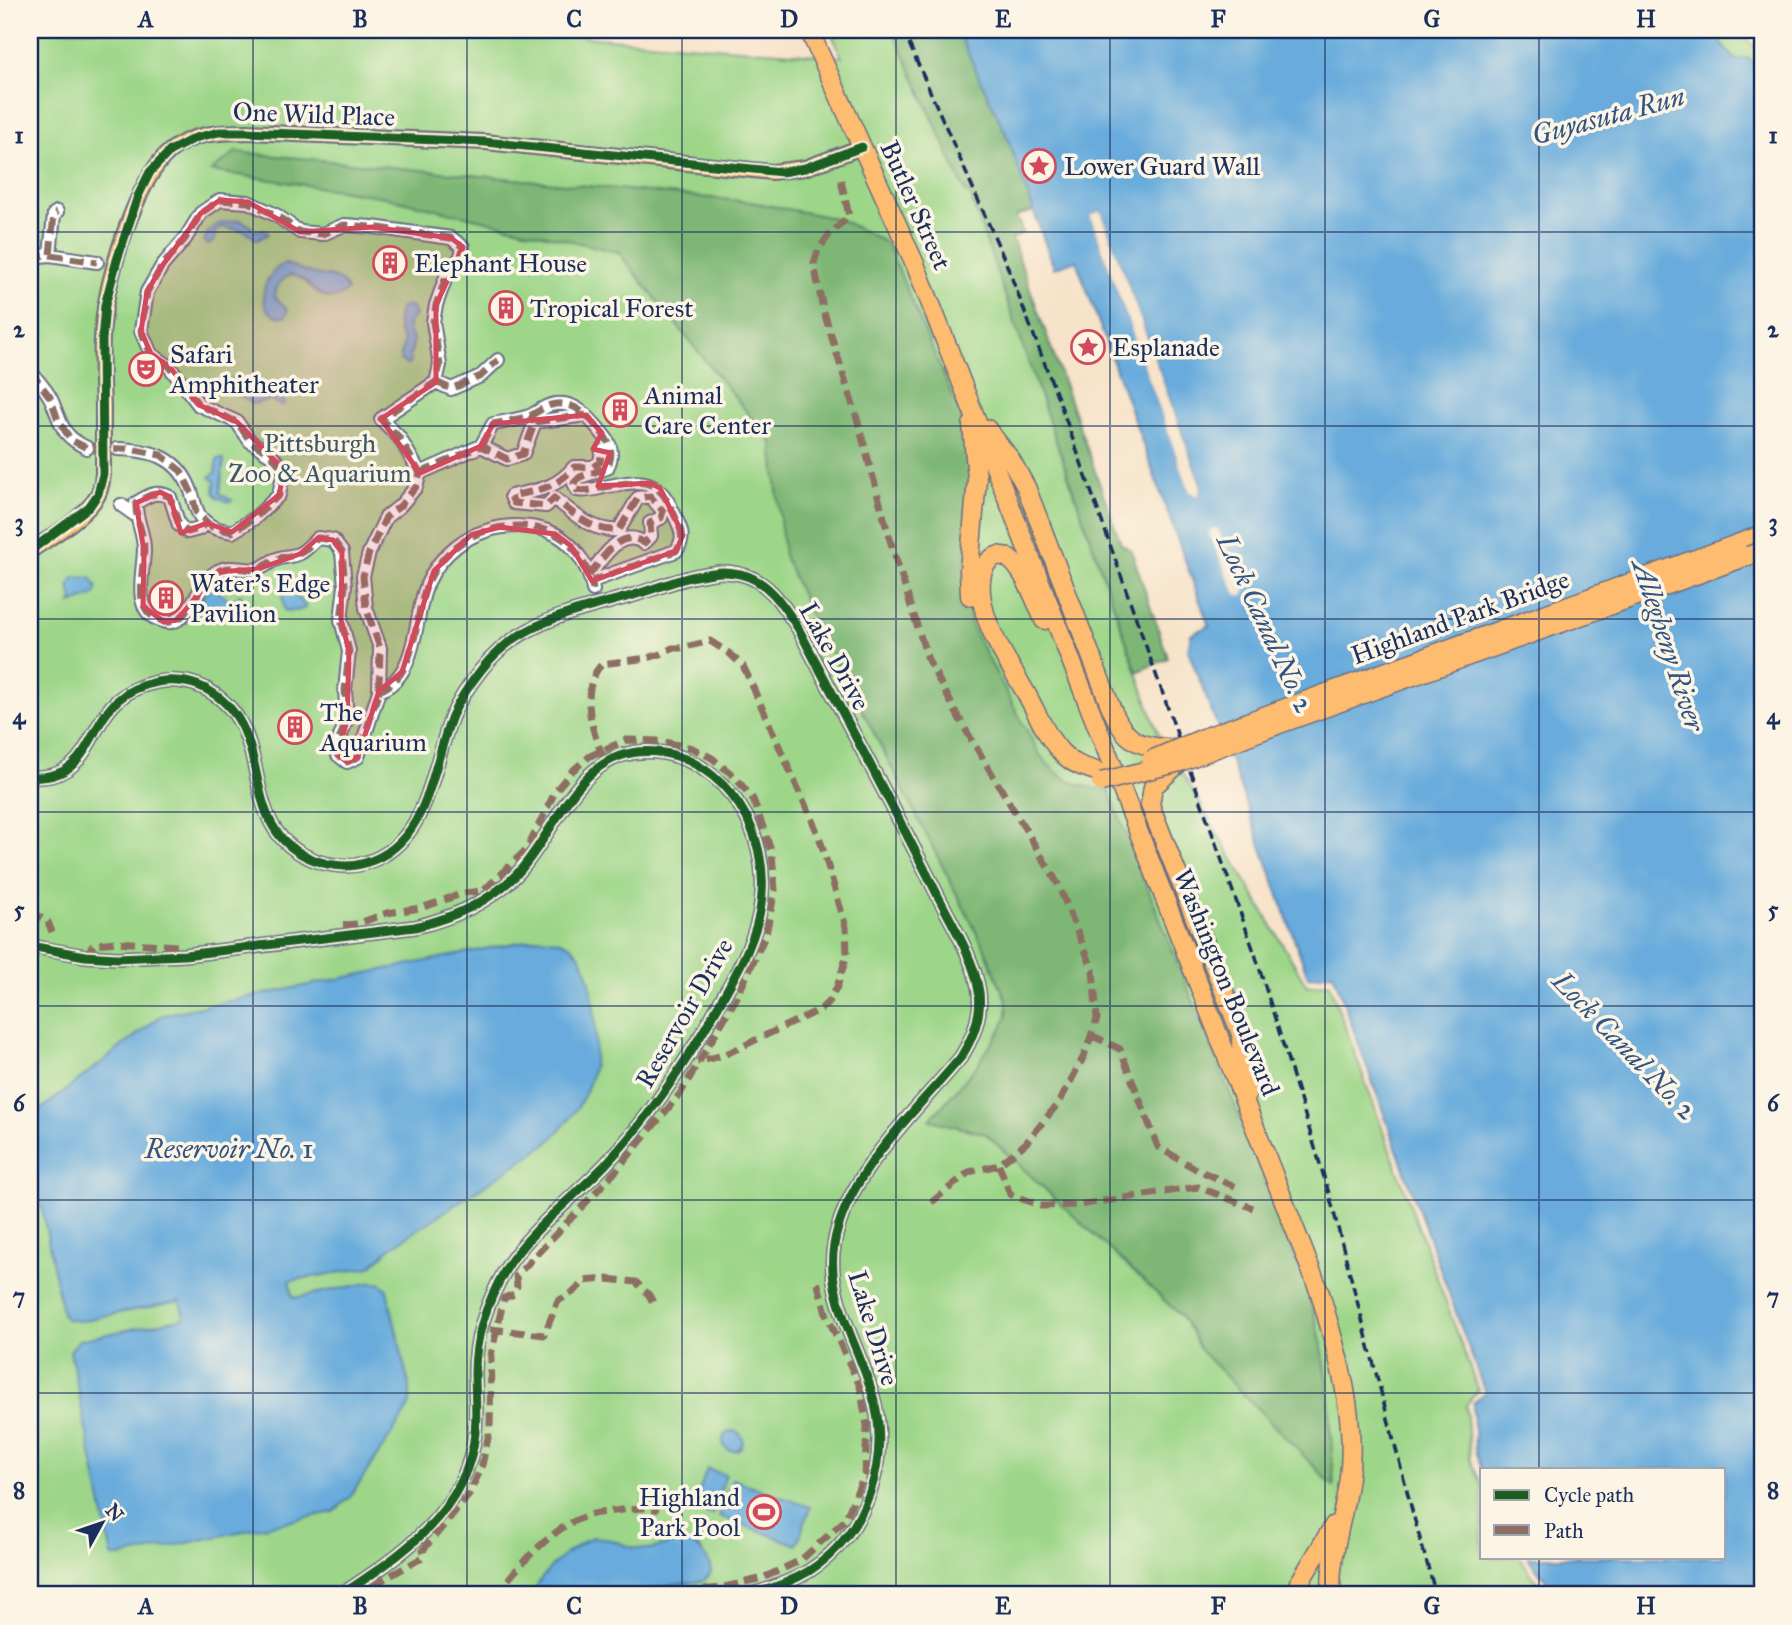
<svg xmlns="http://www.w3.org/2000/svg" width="1792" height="1625" font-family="'IM FELL Great Primer',serif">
<rect width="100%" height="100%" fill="#fcf5e5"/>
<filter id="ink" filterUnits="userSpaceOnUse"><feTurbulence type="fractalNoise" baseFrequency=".0143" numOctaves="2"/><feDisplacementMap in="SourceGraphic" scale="14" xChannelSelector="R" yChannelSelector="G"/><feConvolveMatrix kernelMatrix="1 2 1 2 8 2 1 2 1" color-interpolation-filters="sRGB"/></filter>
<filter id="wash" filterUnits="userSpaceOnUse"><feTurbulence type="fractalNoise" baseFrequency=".00686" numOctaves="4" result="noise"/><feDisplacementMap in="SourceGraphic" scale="28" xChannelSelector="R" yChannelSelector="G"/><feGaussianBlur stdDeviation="1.57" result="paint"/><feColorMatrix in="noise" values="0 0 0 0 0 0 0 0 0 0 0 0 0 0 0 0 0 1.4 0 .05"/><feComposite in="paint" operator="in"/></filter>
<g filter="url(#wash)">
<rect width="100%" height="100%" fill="#f7e3c9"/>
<path fill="#9dd688" stroke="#5c8273" stroke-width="2" d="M30,30h550l4,7 258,20 -12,-27h63l73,162 3,-1 188,539 150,256 22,-3 149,407 -12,15 4,54 12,27v71h37l23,32 -11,6h-1501z
M1679,30h55l4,2 24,21v44z"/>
<path fill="#7eb774" stroke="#4c7369" stroke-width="2" d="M893,30h38l4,6 12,-6h10l49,104 28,77 -18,5 7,17 -11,5 109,306 10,6 37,108 -31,14 -168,-480 -3,1z
M236,152l515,50 88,17 48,24 73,171 8,29 3,26 -7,118 2,17 7,26 67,125c19,24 38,34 68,34l198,494 15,58 7,42 6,104 -135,-138 -6,-14 -13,-20 -194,-181 -56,-14 46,-53 26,-39 5,-13v-13l-23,-55 -124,-241 -50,-92 -26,-58 -12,-113 -154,-191 -233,-55 -174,-26z"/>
<path fill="#67abdc" stroke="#416d9d" stroke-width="2" fill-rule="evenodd" d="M957,30h755l9,14 14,16 14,-2 13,23v1514h-204l-31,-38h197v-88l-242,1 -7,-19 -2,-48 12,-10 -152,-420 -25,4 -78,-218 -42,-109 3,-16 18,-8 -133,-366 -22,8 -48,-134zM1101,211l100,275 -2,9 -3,1 -7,-6 -99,-275z
M240,220l8,4 7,7 11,-1 2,4 -11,6 -12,-9 -22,-4 -8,5v8l-7,5 -4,-4c7,-19 19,-19 36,-21z
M284,264c10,1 17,6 28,9 13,4 29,1 35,17 -15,17 -30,4 -42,-9 -4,-4 -10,-5 -15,-6 -10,5 -14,11 -15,22l13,13 -3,7c-28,2 -29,-39 -1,-53z
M407,305l5,3 3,7 -7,9v7l5,8 -1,11 -3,6 2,6 -4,3 -7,-5 4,-19c-8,-10 -7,-20 -4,-32z
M231,378l22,15 15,-2 11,2 6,10 -3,3 -11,-6 -19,4c-9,-10 -24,-6 -21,-26z
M217,459h7l-4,35 12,6 -3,2 -11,-4 -4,-6 1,-11 -5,-4 6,-5z
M75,577l16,1 6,10 -2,7 -24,9 2,-6 -4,-11z
M213,587l14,12 7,1 6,-5 2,3 -1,10 -22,-1 -8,10 -4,-1 -12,-7 14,-21z
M291,591l15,16c-5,4 -15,5 -22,3l-2,-16z
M539,938c12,1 26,2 35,11 23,22 26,102 16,132 -8,25 -24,43 -42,62l-155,103 -23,21 -81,14 4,17 75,-15c9,0 14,-1 19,7l23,99v15l-7,13 -53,80 -17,15 -212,45 -9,-1 -42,-205 9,-11 105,-22 -4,-17 -101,20 -13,-2 -4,-6 -32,-168v-27l131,-102 10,-3z
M723 1441a10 10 0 1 1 20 0a10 10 0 1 1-20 0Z
M707,1469l19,6 -14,40 -19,-7z
M732,1479l78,28 -13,38 -78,-29z
M593,1537c17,-1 32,11 49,12 16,1 30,-8 45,-7 14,4 23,17 24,31l-7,8 -41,5 -33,9h-98c10,-24 37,-47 61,-58z"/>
<path fill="#f7e3c9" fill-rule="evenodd" d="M1101,211l100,276 -2,8 -3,1 -7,-5 -99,-276zM1099,215l98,272 -1,5 -4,-4 -98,-271z
M1212,528l6,2 28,59 -3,7 -7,-2 -27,-60z"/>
</g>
<g filter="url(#ink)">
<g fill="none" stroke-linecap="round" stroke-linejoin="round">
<g stroke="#686e83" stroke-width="16">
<path id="minor" d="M50,255l47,7
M30,257l20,-2 4,-41 3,-2
M30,371c7,9 16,18 21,28 11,25 9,36 36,49
M436,382l15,7 30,-13 17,-16
M535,422l51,-7
M481,446l12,-22c11,-2 22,-4 33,-7 9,-2 16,-10 25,-12 23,-6 38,12 51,28 9,10 12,22 5,35l-27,9 -6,6 3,7c9,2 18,-1 27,-3 40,-8 54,-10 71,29 6,14 11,21 1,35l-84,30
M117,449c36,1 63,8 75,45 4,14 5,24 19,32 6,4 15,4 21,6l23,-14 24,-23 5,-25 -13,-15 -21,-14 -13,-19 -38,-17 -30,-39 -18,-12 -10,-23 6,-39 15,-26 23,-27 16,-26 19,-13 28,2 28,13 24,17 23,2 21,-9 28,2 79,11 12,9 -2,10 -14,17 -11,31 -3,17 7,43 -4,17 -55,37 18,18 21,36 -4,14 -16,19 -14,11 -17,36 -6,23 3,32 14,40 -1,43 -21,66 -11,5 -9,-7 2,-18 7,-18 -2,-29 4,-39 -8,-31 4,-34 -3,-34 -9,-12 -15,-2c-6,5 -13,14 -20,16 -7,3 -15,2 -21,5 -7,2 -12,8 -19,10 -14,3 -27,-6 -42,3 -16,11 -25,42 -41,49 -5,2 -11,1 -15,-1 -29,-9 -16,-48 -16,-71 0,-17 -9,-30 -8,-46 13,-8 20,-13 34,-6l9,28 9,7 11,-3 8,-6
M420,473l61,-27 26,13 16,-5 12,-32 -7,-5
M121,505l14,10
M589,575c13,-15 31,-49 55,-32l7,-7 -1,-13 11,-5 2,-7 -13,-15 -12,2 -19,32c-27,2 -45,-16 -65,-32l-8,8 -32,-3 -3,-7c27,-6 45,-7 63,-29h19l7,-5 2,-11
M379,691c37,-14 35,-66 45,-98 9,-30 34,-54 62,-62 21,-7 49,-7 69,3 20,10 35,35 38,56
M30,777c59,4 56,-48 88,-77 11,-10 24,-15 39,-18 15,-3 33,-1 47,6 80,41 24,141 113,173 14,5 33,7 48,2 64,-19 66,-94 87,-147 7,-16 18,-32 29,-46 13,-17 30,-31 50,-41 32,-17 69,-24 103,-34 26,-8 52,-19 79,-22 8,-2 18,-1 27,1 28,6 43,31 58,54 46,88 94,176 139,266 15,30 37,64 42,98 3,24 -6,46 -18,65 -44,53 -116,118 -127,188 -9,51 25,101 38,148 20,65 -5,141 -63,178 -18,11 -38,18 -59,24
M30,946l55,10 32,2 68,-3 230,-28c38,-9 73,-24 101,-52 45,-47 63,-136 148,-122 36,6 66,33 83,65 13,27 18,57 14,86 -4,32 -20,61 -35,88 -34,62 -73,122 -121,173 -30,31 -78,68 -99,104 -18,31 -31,66 -31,103 0,20 2,41 0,61 -7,78 -75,123 -134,162"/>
</g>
<g stroke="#686e83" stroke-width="18">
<path id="major" d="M103,406c-1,-27 -3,-54 0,-81 3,-44 33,-146 67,-174 22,-18 49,-19 76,-19l239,10 287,30 33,-4 57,-21
M30,551c19,-13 50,-31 64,-50 6,-7 8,-17 9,-27"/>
</g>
<g stroke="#686e83" stroke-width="21">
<path id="highway" d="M809,30l106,234 405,1029c17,58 37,123 29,184 -5,41 -19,74 -18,117l-2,1
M987,429l24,31 15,27 84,218c16,39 27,41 67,44
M1737,544l25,-9
M970,596l-1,-26 8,-91 -5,-54
M1044,620c-7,-15 -29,-80 -53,-61 -10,8 -11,22 -10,34 3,36 29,71 46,102 11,20 20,43 36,59 10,10 20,13 33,17
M1180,762l-27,25 -3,18 91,229 6,59
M1292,1595l42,-70"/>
</g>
<use href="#minor" stroke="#fff" stroke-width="12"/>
<use href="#major" stroke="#fdbc70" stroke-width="14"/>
<use href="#highway" stroke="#fdbc70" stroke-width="18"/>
<path stroke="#1b2f5e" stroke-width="3.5" stroke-dasharray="10 5" stroke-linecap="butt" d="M903,30l103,233 55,143 195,551 72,233 85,324 23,81"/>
<g stroke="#686e83" stroke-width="18" stroke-linecap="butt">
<path id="major-bridge" d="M103,474v-68"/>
</g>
<g stroke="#686e83" stroke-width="21" stroke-linecap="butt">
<path id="highway-bridge" d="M1151,760l55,-23 531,-193
M1101,782l79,-20 102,-39 480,-172"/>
</g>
<use href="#major-bridge" stroke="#fdbc70" stroke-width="14"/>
<use href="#highway-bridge" stroke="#fdbc70" stroke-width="18"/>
<path stroke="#8d6e63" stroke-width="7" stroke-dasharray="14 7" stroke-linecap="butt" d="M841,180l8,36 -20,19 -11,15 -4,14 9,45 35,113 32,118 38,120 36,67 94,157 35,86 4,49 -13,37 -24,45 -34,42 -27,22 -30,7 -41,33
M50,255l47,7
M30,257l20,-2 4,-41 3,-2
M30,371l20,26 8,23 13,20 16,8 43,1 31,6 20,16 11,23 4,18 16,15 20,5 23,-14 24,-23 5,-25 -13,-15 -21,-14 -13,-19 -38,-17 -30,-39 -18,-12 -10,-23 6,-39 15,-26 23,-27 16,-26 19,-13 28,2 28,13 24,17 23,2 21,-9 28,2 79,11 12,9 -2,10 -14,17 -11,31 -3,17 7,43 -4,17 -55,37 18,18 21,36 -4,14 -16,19 -14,11 -17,36 -6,23 3,32 14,40 -1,43 -21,66 -11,5 -9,-7 2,-18 7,-18 -2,-29 4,-39 -8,-31 4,-34 -3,-34 -9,-12 -15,-2c-6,5 -13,14 -20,16 -7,3 -15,2 -21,5 -7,2 -12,8 -19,10 -14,3 -27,-6 -42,3 -16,11 -25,42 -41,49 -5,2 -11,1 -15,-1 -29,-9 -16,-48 -16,-71 0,-17 -9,-30 -8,-46 13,-8 20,-13 34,-6l9,28 9,7 11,-3 8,-6
M436,382l15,7 30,-13 17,-16
M535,422l51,-7
M481,446l12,-22c11,-2 22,-4 33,-7 9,-2 16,-10 25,-12 23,-6 38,12 51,28 9,10 12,22 5,35l-27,9 -6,6 3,7c9,2 18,-1 27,-3 40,-8 54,-10 71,29 6,14 11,21 1,35l-84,30
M420,473l61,-27 26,13 16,-5 12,-32 -7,-5
M589,575c13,-15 31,-49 55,-32l7,-7 -1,-13 11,-5 2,-7 -13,-15 -12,2 -19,32c-27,2 -45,-16 -65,-32l-8,8 -32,-3 -3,-7c27,-6 45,-7 63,-29h19l7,-5 2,-11
M379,691c37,-14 35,-66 45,-98 9,-30 34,-54 62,-62 21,-7 49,-7 69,3 20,10 35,35 38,56
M604,758c-13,-26 -25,-71 -2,-94l46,-6 13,-4 11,-6h9l29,-7 19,12 14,13 4,8 72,162 27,91 1,28 -10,32 -7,13 -9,9 -97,46 -27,7
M30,911l18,11 4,10
M343,925l14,-1 30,-11 34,-5 43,-15 19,-2 44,-42 29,-59 16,-19 18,-15 36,-16 35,1 31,7 20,10 22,18 19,23 19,54 3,37 -9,44 -29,63 -57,97 -65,78 -99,104 1,10 -3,8 -10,4 -13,57 -1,74 -8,36 -13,30 -46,55 2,6 -58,33
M85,956l9,-12 24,-2 59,4
M1091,1035l29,14 38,98 38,22 45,20
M999,1165l11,29 31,12 37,-1 120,-18 55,21
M490,1329l54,6 14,-34 17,-10 9,-10 23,-2 29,3 13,13 7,13
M495,1595c24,-29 56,-68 94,-80 11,-3 22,-3 32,-5 13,-1 25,-4 38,0
M662,1595l58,-7 43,-10 38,-18 44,-40 20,-47 2,-47 -7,-40 -33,-70 -11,-38"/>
<g stroke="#fcf5e5" stroke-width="13">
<path id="cycleway" d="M30,551l59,-44 9,-13 5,-20 -1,-134 3,-35 12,-45 21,-64 12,-24 20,-21 25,-13 24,-6h27l239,10 297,30 23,-4 57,-21
M30,777c59,4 56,-48 88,-77 11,-10 24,-15 39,-18 15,-3 33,-1 47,6 80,41 24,141 113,173 14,5 33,7 48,2 64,-19 66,-94 87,-147 7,-16 18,-32 29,-46 13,-17 30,-31 50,-41 32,-17 69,-24 103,-34 26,-8 52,-19 79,-22 8,-2 18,-1 27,1 28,6 43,31 58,54 46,88 94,176 139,266 15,30 37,64 42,98 3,24 -6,46 -18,65 -44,53 -116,118 -127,188 -9,51 25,101 38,148 20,65 -5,141 -63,178 -18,11 -38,18 -59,24
M30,946l55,10 32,2 68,-3 230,-28c38,-9 73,-24 101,-52 45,-47 63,-136 148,-122 36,6 66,33 83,65 13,27 18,57 14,86 -4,32 -20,61 -35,88 -34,62 -73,122 -121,173 -30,31 -78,68 -99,104 -18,31 -31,66 -31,103 0,20 2,41 0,61 -7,78 -75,123 -134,162"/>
</g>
<use href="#cycleway" stroke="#1b5e20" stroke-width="9"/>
</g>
</g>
<path fill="#d1495b" fill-opacity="0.2" stroke="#d1495b" stroke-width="5" stroke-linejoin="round" d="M220,200l28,2 52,30 72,-5 79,11 12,9 -27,58v77l-55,37 39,54 61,-27 12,-22 93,-9 16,18 -9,16 17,4 -12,33 52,-3 10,5 23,47 -7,16 -84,30 -21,-35 -16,-12 -56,-7 -28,8 -37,36 -32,101 -23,19 -21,66 -11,5 -9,-7 9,-36 2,-68 -8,-31 1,-68 -9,-12 -15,-2 -18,16 -42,15 -41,3 -40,48 -13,2 -21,-16 1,-55 -8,-48 24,-11 10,5 11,36 26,-10 25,9 47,-37 5,-25 -47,-48 -38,-17 -30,-39 -18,-12 -10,-23 6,-39 15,-26 39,-53z"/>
<path fill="none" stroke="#1b2f5e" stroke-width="2" stroke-opacity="0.55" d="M253,30v1565M467,30v1565M682,30v1565M896,30v1565M1110,30v1565M1325,30v1565M1539,30v1439M30,232h1732M30,426h1732M30,619h1732M30,812h1732M30,1006h1732M30,1200h1732M30,1393h1732M1539,1557v38"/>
<defs>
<g id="sight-ring" transform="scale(1.75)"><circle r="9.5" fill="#fcf5e5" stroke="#d1495b" stroke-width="1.5"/><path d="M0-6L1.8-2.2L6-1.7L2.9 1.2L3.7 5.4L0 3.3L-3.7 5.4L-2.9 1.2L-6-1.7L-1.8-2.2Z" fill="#d1495b"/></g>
<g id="building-ring" transform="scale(1.75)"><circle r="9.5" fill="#fcf5e5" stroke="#d1495b" stroke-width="1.5"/><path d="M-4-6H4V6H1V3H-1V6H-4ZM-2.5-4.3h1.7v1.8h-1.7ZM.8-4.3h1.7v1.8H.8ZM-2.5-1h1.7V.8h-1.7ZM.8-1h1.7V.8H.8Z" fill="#d1495b"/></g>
<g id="theatre-ring" transform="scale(1.75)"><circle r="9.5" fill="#fcf5e5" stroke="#d1495b" stroke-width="1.5"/><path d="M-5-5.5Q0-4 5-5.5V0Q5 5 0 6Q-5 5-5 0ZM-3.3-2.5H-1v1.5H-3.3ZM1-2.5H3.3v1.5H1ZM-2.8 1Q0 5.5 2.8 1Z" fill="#d1495b"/></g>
<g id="stadium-ring" transform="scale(1.75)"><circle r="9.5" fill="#fcf5e5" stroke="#d1495b" stroke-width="1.5"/><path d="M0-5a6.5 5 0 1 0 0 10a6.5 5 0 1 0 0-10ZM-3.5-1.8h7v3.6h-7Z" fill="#d1495b"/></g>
</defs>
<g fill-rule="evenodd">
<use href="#sight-ring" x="1039" y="166"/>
<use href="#building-ring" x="390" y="263"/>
<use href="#building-ring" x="506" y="308"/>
<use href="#sight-ring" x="1088" y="347"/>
<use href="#theatre-ring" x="146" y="369"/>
<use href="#building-ring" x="620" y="410"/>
<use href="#building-ring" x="166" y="598"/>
<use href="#building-ring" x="295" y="727"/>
<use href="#stadium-ring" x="764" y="1512"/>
</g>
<g text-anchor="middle" stroke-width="7" stroke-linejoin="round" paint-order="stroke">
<g font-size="26" fill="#1b2f5e" stroke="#fcf5e5">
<text transform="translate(314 114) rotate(2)" y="9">One Wild Place</text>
<text transform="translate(916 205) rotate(66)" y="9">Butler Street</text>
<text transform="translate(1460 617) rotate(-20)" y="9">Highland Park Bridge</text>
<text transform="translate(835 656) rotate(61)" y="9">Lake Drive</text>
<text transform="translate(1227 982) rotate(68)" y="9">Washington Boulevard</text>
<text transform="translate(684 1013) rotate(-60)" y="9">Reservoir Drive</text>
<text transform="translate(874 1328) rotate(73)" y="9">Lake Drive</text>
</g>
<g font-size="26" fill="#1b2f5e" stroke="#fcf5e5" text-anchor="start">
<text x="1064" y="175">Lower Guard Wall</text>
<text x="414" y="272">Elephant House</text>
<text x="530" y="317">Tropical Forest</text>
<text x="1112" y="356">Esplanade</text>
<text x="170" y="363">Safari<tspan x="170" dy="30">Amphitheater</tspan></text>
<text x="644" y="404">Animal<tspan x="644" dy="30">Care Center</tspan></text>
<text x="190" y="592">Water's Edge<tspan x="190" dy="30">Pavilion</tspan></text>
<text x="320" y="721">The<tspan x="320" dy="30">Aquarium</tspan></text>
<text x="740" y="1506" text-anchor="end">Highland<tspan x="740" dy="30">Park Pool</tspan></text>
</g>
<g font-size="26" fill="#3c5968" stroke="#fcf5e5">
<text x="320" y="452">Pittsburgh<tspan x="320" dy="30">Zoo &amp; Aquarium</tspan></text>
</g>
<g font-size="28" font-style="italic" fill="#325484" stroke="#fcf5e5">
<text transform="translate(1608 115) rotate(-15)" y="10">Guyasuta Run</text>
<text transform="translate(1266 623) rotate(65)" y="10">Lock Canal No. 2</text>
<text transform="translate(1669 645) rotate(72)" y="10">Allegheny River</text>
<text transform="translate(1625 1045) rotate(46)" y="10">Lock Canal No. 2</text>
<text x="229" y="1158">Reservoir No. 1</text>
</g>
</g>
<rect width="1792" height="1625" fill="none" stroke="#fcf5e5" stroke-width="77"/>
<rect x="1480" y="1468" width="245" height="91" fill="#fcf5e5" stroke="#a2a6af" stroke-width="2"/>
<rect x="1494" y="1490" width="35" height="10" fill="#1b5e20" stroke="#a2a6af" stroke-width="2"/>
<text x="1544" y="1502" font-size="21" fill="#1b2f5e">Cycle path</text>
<rect x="1494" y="1525" width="35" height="10" fill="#8d6e63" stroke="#a2a6af" stroke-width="2"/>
<text x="1544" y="1538" font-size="21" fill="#1b2f5e">Path</text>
<g transform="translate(102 1523) rotate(50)" stroke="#fcf5e5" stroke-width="5" paint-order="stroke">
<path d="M0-5L12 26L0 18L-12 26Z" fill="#1b2f5e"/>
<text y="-10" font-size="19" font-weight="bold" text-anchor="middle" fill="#1b2f5e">N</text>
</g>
<rect x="38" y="38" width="1716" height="1548" fill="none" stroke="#1b2f5e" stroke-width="2.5"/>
<g font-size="23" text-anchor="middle" font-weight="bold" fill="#1b2f5e">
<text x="146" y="27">A</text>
<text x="360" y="27">B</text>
<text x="574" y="27">C</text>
<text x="789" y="27">D</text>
<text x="1003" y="27">E</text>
<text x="1218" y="27">F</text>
<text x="1432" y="27">G</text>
<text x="1646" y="27">H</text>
<text x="19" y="143">1</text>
<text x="1773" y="143">1</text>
<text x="19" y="337">2</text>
<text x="1773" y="337">2</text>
<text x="19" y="530">3</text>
<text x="1773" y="530">3</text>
<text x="19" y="724">4</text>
<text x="1773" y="724">4</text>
<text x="19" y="917">5</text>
<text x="1773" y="917">5</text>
<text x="19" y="1111">6</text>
<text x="1773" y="1111">6</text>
<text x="19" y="1304">7</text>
<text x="1773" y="1304">7</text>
<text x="19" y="1498">8</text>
<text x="1773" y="1498">8</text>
<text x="146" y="1614">A</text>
<text x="360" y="1614">B</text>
<text x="574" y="1614">C</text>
<text x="789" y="1614">D</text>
<text x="1003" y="1614">E</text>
<text x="1218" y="1614">F</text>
<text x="1432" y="1614">G</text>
<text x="1646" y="1614">H</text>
</g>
</svg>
